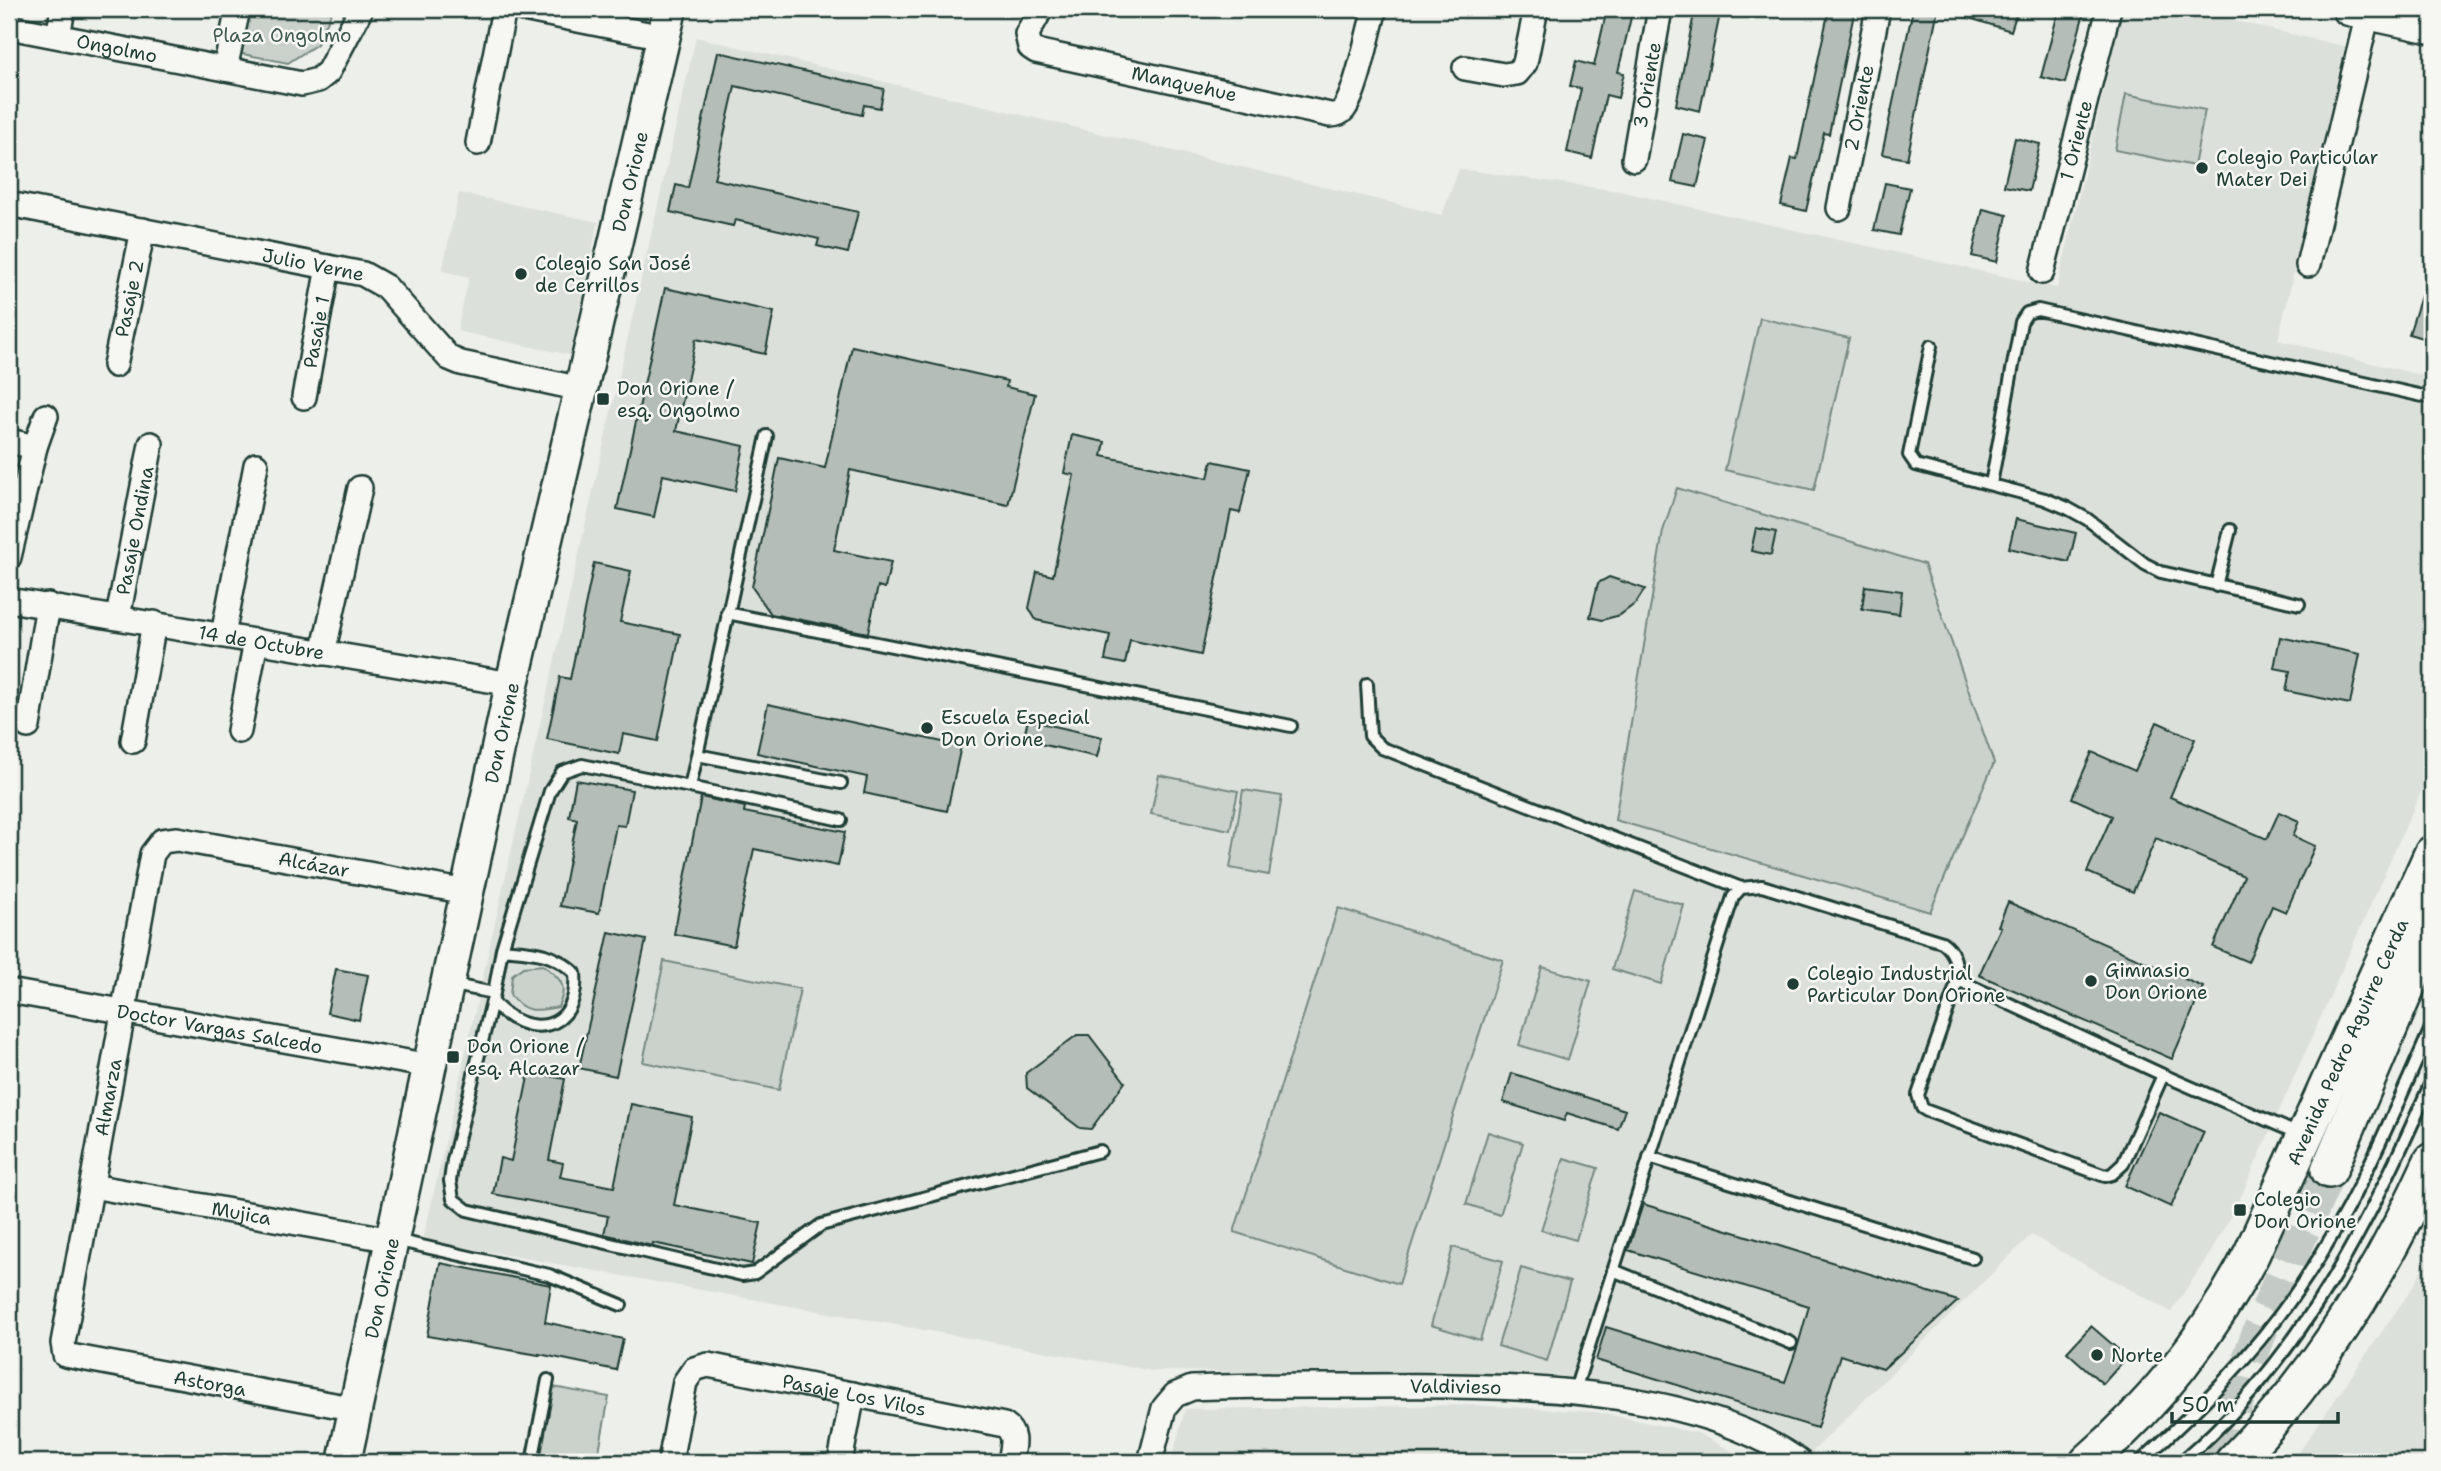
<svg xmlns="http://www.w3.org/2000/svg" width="2441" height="1471" font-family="'Shantell Sans',sans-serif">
<rect width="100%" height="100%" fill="#edefea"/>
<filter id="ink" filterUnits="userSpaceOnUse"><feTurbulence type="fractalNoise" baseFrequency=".0143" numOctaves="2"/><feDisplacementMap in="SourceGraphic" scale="14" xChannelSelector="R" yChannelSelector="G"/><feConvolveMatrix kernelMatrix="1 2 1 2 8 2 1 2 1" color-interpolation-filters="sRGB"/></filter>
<g filter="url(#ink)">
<path fill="#dce0db" d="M2123,9h60l164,38 -69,293 154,38v389l-193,434 -30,54 -38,57 -140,-77 -219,217 -82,-41 -82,-21 -97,-15 -398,-4 -730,-131 273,-1203 746,178 17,-46 160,22 438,97z
M459,193l139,29 -28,133 -113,-24 12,-54 -27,-6z
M2432,1246v216h-140l123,-178z
M1473,1405l123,7 102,21 54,29h-581l14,-53z"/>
<path fill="#cbd2cc" stroke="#758880" stroke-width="2" d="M244,9h89l-16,35 -29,19 -55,-11z
M2126,94l79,16 -11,56 -79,-16z
M1760,318l89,20 -35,152 -89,-20z
M1677,488l247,76 70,199 -64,149 -315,-92 48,-289z
M1159,775l79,16 -8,39 -79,-16z
M1243,790l39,6 -13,79 -39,-7z
M1635,891l49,14 -23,79 -49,-15z
M1338,908l165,52 -104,324 -165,-52z
M664,961l136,28 -21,101 -136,-28z
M543,965c17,13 26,20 15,42 -22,4 -33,7 -48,-12l2,-20 11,-8z
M1542,967l49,14 -23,79 -49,-15z
M1488,1132l35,11 -23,72 -34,-11z
M1564,1158l34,10 -22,72 -35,-10z
M1453,1247l50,14 -23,79 -49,-15z
M1521,1268l49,14 -23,79 -49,-15z
M553,1387l56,10 -12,65h-57z"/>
<path fill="#b4bdb8" stroke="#1f3d34" stroke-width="2" d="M1607,9h26l-15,63 6,1 -6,25 -12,-3 -14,63 -25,-6 14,-63 -11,-3 6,-25 18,5z
M1695,9h26l-21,102 -24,-6z
M1829,9h26l-26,125 -5,-1 -18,78 -25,-6 11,-47 5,1z
M1913,9h25l-31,150 -25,-5z
M1954,9h64l-7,22 -58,-18z
M2059,9h26l-20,74 -24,-6z
M718,52l166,37 -4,19 -16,-3 -2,10 -127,-29 -21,93 144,33 -10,41 -31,-7 2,-7 -84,-19 -2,6 -63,-14 6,-27 12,3z
M1683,134l25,6 -11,47 -25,-5z
M2015,138l25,6 -11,47 -25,-5z
M1885,183l25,5 -11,47 -25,-5z
M1983,209l24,6 -10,47 -25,-6z
M2428,274l4,1v66l-23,-7z
M665,288l109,24 -9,42 -69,-15 -20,92 68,15 -9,45 -72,-16 -9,42 -37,-8z
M852,346l155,35 -1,6 29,7 -27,111 -158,-35 -16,80 57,12 -6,26 -7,-2 -10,47 -97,-19 -19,-27 27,-129 46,10z
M1072,435l33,7 -3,14 106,22 4,-17 38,8 -10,44 -9,-2 -30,144 -71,-15 -5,24 -20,-4 5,-25 -74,-15 -7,-12 8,-36 16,4 21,-101 -10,-2z
M2016,519l60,14 -7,29 -60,-14z
M1756,528l20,4 -5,23 -20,-4z
M594,563l37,8 -11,51 60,12 -22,107 -35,-7 -4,20 -72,-15 13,-62 10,2z
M1609,577l36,12 -9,14 -16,12 -18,5 -12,-3 8,-34z
M1865,586l37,5 -3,23 -37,-5z
M2280,637l80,17 -10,50 -64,-13 4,-20 -16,-3z
M768,704l193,42 -14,65 -83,-18 3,-16 -110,-24z
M1028,720l74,17 -5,20 -74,-17z
M2157,722l38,17 -25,58 97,42 12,-27 20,9 -6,15 22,10 -29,66 -14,-6 -24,56 -35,-15 31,-71 -88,-38 -23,54 -46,-20 25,-56 -40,-18 20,-46 43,19z
M576,780l56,10 -7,36 -9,-1 -17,88 -39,-7 17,-87 -8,-2z
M701,797l44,10 -1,5 101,20 -7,34 -84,-17 -20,97 -60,-12z
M2008,902l195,85 -31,72 -193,-84 22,-48 -3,-1z
M609,932l37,8 -30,136 -37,-8z
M336,969l32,6 -9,45 -32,-7z
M1077,1035h12l36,47 -34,47 -11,-1 -53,-40 -1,-15z
M529,1072l36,7 -16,81 14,3 -3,14 54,10 17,-83 61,13 -18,88 87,18 -9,41 -99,-21 -1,3 -48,-12 4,-18 -115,-22 7,-36 11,3z
M1512,1073l113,37 -7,19 -51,-16 -3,8 -61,-19z
M2159,1112l45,20 -33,75 -46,-21z
M1643,1204l315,97 -75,68 -43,-14 -23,73 -221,-68 10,-33 179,55 13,-37 11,-39 -181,-56z
M440,1263l111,22 -6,37 78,17 -7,31 -77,-16v1l-112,-19z
M2091,1326l36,31 -24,27 -36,-32z"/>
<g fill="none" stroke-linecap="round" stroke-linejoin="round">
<path stroke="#c4cbc6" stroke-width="35" stroke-dasharray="35 18" stroke-linecap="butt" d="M2222,1462c18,-102 66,-197 107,-292"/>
<g stroke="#1f3d34" stroke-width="16">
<path id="lane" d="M1931,346l-22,109 7,10 129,34 22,9 20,11 58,45 16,8 138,32
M1991,484l30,-162 6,-9 11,-3 394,88
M2216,586l14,-56
M727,613l564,113
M1367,684l3,52 12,12 359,140
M697,755l144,28
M690,787l151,33
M1958,980l-40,115 4,13 5,3 178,65 7,-2 11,-10 40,-89
M449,984l45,9 -41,167 -3,21 3,18 14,11 275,65 13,-2 66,-48 279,-74
M494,993l8,-44 48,-158 12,-19 20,-7 108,22 77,-351
M492,1001c34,40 88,32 83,-28 -24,-22 -42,-21 -73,-24
M1649,1157l324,101
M395,1240l154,35 72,30
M1613,1270l178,73
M1574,1393l159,-496 8,-9 21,-2 180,56c14,10 14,22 16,38l205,95 138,60
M532,1462l16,-82
M2140,1462c58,-52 113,-107 157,-171 57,-81 95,-175 135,-265
M2181,1462c120,-101 189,-241 251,-382"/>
</g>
<g stroke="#1f3d34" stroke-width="28">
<g id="street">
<path d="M523,9l140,28"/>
<path id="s1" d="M1041,9l-14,25 3,13 6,4 294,64c6,0 10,-1 14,-6 13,-17 24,-77 31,-100"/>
<path id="s2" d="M9,27l293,57 16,-4 10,-8 33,-63"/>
<path d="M58,36l5,-27"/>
<path d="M1465,68l39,7 13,-2 8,-10 11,-54"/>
<path d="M225,69l13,-60"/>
<path d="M478,143l26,-134"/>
<path id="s3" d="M1634,159l26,-150"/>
<path id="s4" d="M9,204l354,70 23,13 63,71 12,5 120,26"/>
<path id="s5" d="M1839,208l39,-199"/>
<path d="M2308,265l60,-252"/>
<path id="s6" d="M2042,272l67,-263"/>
<path id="s7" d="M115,365l28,-135"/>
<path id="s8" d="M304,397l24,-130"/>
<path d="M9,441l26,6"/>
<path d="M9,557l26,-110 11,-31"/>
<path id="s9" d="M9,600l503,84"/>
<path id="s10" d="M118,617l33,-173"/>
<path d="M223,635l33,-170"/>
<path d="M323,653l37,-165"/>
<path d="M28,726l20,-121"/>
<path d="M239,731l17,-90"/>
<path d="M133,741l21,-118"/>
<path id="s11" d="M9,991l421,75"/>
<path id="s12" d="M92,1186l300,54"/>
<path id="s13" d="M356,1409l-291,-54 -2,-12 89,-489 10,-13 15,-2 290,53"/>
<path id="s14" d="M670,1462l15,-80 9,-13 14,-4 296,60c14,9 8,23 6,37"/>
<path d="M840,1462l13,-68"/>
<path id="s15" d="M1150,1462l14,-54 11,-13 17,-7c58,-3 117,-2 175,-2 131,-1 323,-3 433,76"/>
</g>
</g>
<g stroke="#1f3d34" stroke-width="37">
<g id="secondary">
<path d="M2349,9l83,18"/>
<path id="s16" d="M344,1462l168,-778 158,-675"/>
</g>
</g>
<g stroke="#1f3d34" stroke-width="40">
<g id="primary">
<path d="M2329,1170l103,-242"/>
<path id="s17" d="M2088,1462c69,-60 122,-128 164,-209l180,-399"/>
<path d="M2233,1462c86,-86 149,-191 199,-301"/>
</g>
</g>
<use href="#lane" stroke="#f6f6f2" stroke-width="10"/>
<use href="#street" stroke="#f6f6f2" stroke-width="23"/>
<use href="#secondary" stroke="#f6f6f2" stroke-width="32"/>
<use href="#primary" stroke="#f6f6f2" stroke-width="35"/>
</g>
</g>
<g fill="#1f3d34" stroke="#f6f6f2" stroke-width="2.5">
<circle cx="2202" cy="168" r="7"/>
<circle cx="521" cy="274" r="7"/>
<rect x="596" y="392" width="14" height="14" rx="3.5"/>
<circle cx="927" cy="728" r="7"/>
<circle cx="2091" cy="981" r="7"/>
<circle cx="1793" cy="984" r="7"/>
<rect x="446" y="1050" width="14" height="14" rx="3.5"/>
<rect x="2233" y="1203" width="14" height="14" rx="3.5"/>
<circle cx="2097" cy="1355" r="7"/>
</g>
<g text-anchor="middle" stroke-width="5" stroke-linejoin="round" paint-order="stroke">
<g font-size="19" fill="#415b52" stroke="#f6f6f2">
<text x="282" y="42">Plaza Ongolmo</text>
</g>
<g font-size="19" fill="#1f3d34" stroke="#f6f6f2">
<text dy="7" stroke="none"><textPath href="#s2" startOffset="110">Ongolmo</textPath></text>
<text dy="7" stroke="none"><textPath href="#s1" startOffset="201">Manquehue</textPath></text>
<text dy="7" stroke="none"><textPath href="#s3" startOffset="75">3 Oriente</textPath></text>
<text dy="7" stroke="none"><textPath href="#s5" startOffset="102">2 Oriente</textPath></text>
<text dy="7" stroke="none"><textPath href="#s6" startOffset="136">1 Oriente</textPath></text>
<text dy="7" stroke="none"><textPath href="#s16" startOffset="1312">Don Orione</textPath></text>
<text dy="7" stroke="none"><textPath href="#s4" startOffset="310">Julio Verne</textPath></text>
<text dy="7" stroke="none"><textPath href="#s7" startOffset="68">Pasaje 2</textPath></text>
<text dy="7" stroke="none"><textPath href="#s8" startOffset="66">Pasaje 1</textPath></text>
<text dy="7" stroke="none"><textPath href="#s10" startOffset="88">Pasaje Ondina</textPath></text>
<text dy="7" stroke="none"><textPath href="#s9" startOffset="256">14 de Octubre</textPath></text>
<text dy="7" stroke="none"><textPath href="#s16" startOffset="746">Don Orione</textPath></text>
<text dy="7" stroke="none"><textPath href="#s13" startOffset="976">Alcázar</textPath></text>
<text dy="7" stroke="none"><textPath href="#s11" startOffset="214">Doctor Vargas Salcedo</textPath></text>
<text dy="7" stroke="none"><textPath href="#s17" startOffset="499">Avenida Pedro Aguirre Cerda</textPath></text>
<text dy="7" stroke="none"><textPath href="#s13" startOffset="558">Almarza</textPath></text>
<text dy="7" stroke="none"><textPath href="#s12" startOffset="152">Mujica</textPath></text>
<text dy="7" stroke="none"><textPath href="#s16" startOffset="178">Don Orione</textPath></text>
<text transform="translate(210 1383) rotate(10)" y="7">Astorga</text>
<text dy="7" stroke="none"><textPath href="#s15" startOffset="355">Valdivieso</textPath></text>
<text dy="7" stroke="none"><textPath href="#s14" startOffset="261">Pasaje Los Vilos</textPath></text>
</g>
<g font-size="19" fill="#1f3d34" stroke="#f6f6f2" text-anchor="start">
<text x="2216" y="164">Colegio Particular<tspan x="2216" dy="22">Mater Dei</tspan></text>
<text x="535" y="270">Colegio San José<tspan x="535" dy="22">de Cerrillos</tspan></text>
<text x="617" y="395">Don Orione /<tspan x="617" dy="22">esq. Ongolmo</tspan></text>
<text x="941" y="724">Escuela Especial<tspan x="941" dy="22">Don Orione</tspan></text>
<text x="2105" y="977">Gimnasio<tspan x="2105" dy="22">Don Orione</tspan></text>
<text x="1807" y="980">Colegio Industrial<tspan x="1807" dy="22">Particular Don Orione</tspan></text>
<text x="467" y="1053">Don Orione /<tspan x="467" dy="22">esq. Alcazar</tspan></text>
<text x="2254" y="1206">Colegio<tspan x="2254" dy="22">Don Orione</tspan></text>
<text x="2111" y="1362">Norte</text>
</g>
</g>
<rect width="2441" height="1471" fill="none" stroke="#f6f6f2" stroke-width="35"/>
<rect x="18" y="18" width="2406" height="1436" fill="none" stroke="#1f3d34" stroke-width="2.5" filter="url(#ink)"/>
<path d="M2172 1412v10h166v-10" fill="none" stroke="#1f3d34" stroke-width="3.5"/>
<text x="2182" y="1412" font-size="21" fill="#1f3d34" stroke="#f6f6f2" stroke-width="5" paint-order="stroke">50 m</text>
</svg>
